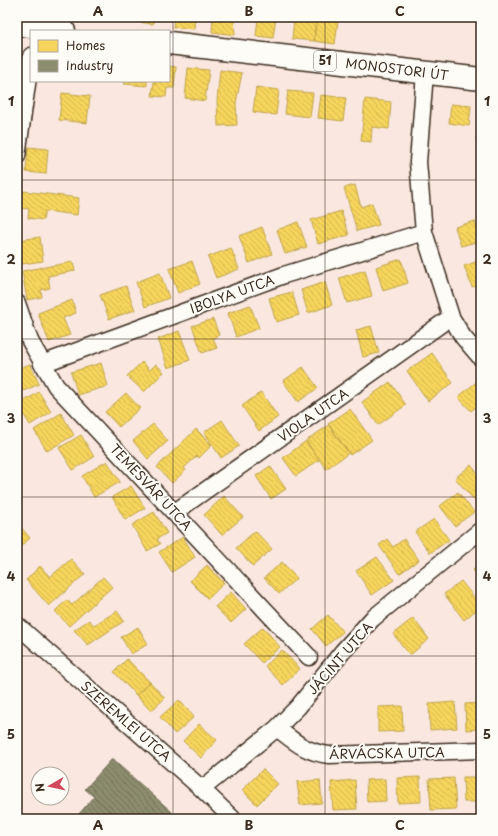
<svg xmlns="http://www.w3.org/2000/svg" width="498" height="836" font-family="'Playpen Sans',sans-serif">
<defs>
<pattern id="homes-back-hatch" width="6" height="6" patternUnits="userSpaceOnUse"><rect width="6" height="6" fill="#f6d55c"/><path d="M-1 5l2 2M0 0l6 6M5-1l2 2" fill="none" stroke="#d4b750"/></pattern>
<pattern id="industry-back-hatch" width="6" height="6" patternUnits="userSpaceOnUse"><rect width="6" height="6" fill="#8c8c6e"/><path d="M-1 5l2 2M0 0l6 6M5-1l2 2" fill="none" stroke="#74735a"/></pattern>
</defs>
<rect width="100%" height="100%" fill="#fae8e0"/>
<filter id="ink" filterUnits="userSpaceOnUse"><feTurbulence type="fractalNoise" baseFrequency=".025" numOctaves="2"/><feDisplacementMap in="SourceGraphic" scale="8" xChannelSelector="R" yChannelSelector="G"/><feConvolveMatrix kernelMatrix="1 2 1 2 8 2 1 2 1" color-interpolation-filters="sRGB"/></filter>
<g filter="url(#ink)">
<path fill="url(#homes-back-hatch)" stroke="#bea249" d="M95,17h17l-1,3z
M137,17h17l-1,7 -17,-2z
M174,17h21l-1,12 -21,-2z
M213,17h21l1,18 -23,-3z
M258,17h18l-3,21 -17,-2z
M294,17l22,3 -2,21 -22,-2z
M316,20l22,2 -3,22 -21,-3z
M169,66l7,1 -2,21h-7l-1,9 -14,-1 2,-15h15z
M188,68l21,2 -4,31 -20,-3z
M220,70l22,3 -6,30 1,22 -19,1 -1,-25z
M124,81h23v5l-23,-2z
M256,87l23,3 -3,25 -23,-3z
M288,91l25,2 -3,24 -25,-3z
M62,93l28,3 -3,27 -28,-3z
M321,95l25,3 -3,23 -25,-3z
M365,99l26,3 -2,27 -17,-2 -1,15 -10,-1z
M451,104l20,2 -2,20 -20,-3z
M480,106h1v35l-5,-1z
M28,147l20,2 -2,25 -20,-2z
M355,185l6,22 11,-4 7,22 -22,6 -13,-43z
M23,191l56,7 -2,17 -32,-4 -2,9 -15,-2 1,-9 -8,-1z
M341,211l8,24 -31,9 -7,-24z
M475,221l5,20 -19,5 -6,-19z
M298,222l9,25 -22,7 -8,-24z
M262,227l10,27 -23,9 -10,-27z
M40,237l3,24 -21,3 -4,-24z
M231,248l8,21 -23,9 -8,-21z
M401,259l7,24 -25,8 -7,-24z
M481,260v37l-2,1 -4,-12 -3,1 -8,-21z
M192,261l8,23 -22,9 -9,-24z
M73,262l2,9 -27,5 2,12 -9,2 1,7 -15,3 -5,-29z
M365,270l7,26 -25,7 -8,-25z
M160,273l9,25 -24,9 -9,-25z
M325,282l7,23 -24,8 -7,-23z
M126,286l9,24 -26,9 -9,-24z
M292,292l7,23 -23,7 -7,-24z
M72,300l4,13 -13,5 7,17 -21,7 -11,-29z
M250,305l9,23 -23,9 -8,-24z
M213,319l6,16 -6,3 4,10 -15,5 -10,-27z
M371,326l8,27 -16,4 -7,-27z
M179,331l11,29 -22,8 -10,-29z
M432,353l21,30 -25,18 -21,-30z
M142,362l8,8 6,-6 8,8 -20,20 -17,-16z
M101,363l7,23 -30,9 -7,-23z
M30,364l9,20 -22,10v-25z
M303,367l15,21 -20,14 -15,-21z
M480,379l1,24 -10,8 -13,-14z
M390,382l16,23 -28,20 -16,-23z
M39,392l12,20 -21,13 -12,-20z
M261,392l17,25 -19,14 -17,-25z
M126,393l14,15 -21,19 -14,-15z
M350,409l22,31 -22,15 -22,-31z
M61,413l13,22 -27,16 -13,-21z
M222,420l17,26 -18,12 -17,-26z
M153,424l15,17 -20,18 -15,-18z
M329,425l20,28 -23,16 -20,-28z
M196,429l16,16 -13,13 -2,-2 -13,12 2,2 -14,13 -15,-16z
M81,435l13,22 -21,13 -14,-22z
M306,441l13,19 -23,16 -13,-18z
M107,461l13,21 -26,15 -12,-21z
M471,465l10,13 -1,29 -25,-29z
M270,466l16,23 -15,10 -15,-23z
M131,486l14,22 -20,12 -13,-23z
M458,492l16,20 -19,14 -15,-20z
M224,496l19,21 -21,18 -18,-20z
M154,512l13,21 -10,6 3,5 -13,7 -15,-26z
M434,519l15,21 -19,13 -15,-21z
M20,526l10,12 -13,12v-21z
M255,531l17,18 -19,17 -17,-18z
M183,537l12,20 -23,15 -13,-20z
M387,539l6,8 11,-8 15,21 -20,14 -20,-29z
M377,557l17,23 -22,15 -16,-24z
M71,559l14,15 -36,32 -23,-26 14,-14 10,11z
M282,562l15,16 -18,16 -15,-16z
M481,564v16l-8,-10z
M207,565l17,18 -16,16 -18,-18z
M103,577l9,10 -43,39 -14,-15 12,-11 5,5z
M461,581l20,25 -17,14 -20,-26z
M231,592l15,17 -15,14 -16,-16z
M117,611l7,10 -36,24 -14,-15 15,-10 5,5z
M328,615l15,17 -17,14 -14,-17z
M413,618l16,21 -19,16 -17,-21z
M138,627l10,17 -17,10 -10,-17z
M263,627l17,20 -18,16 -18,-19z
M282,650l18,19 -17,16 -18,-19z
M127,659l23,23 -14,13 -22,-23z
M150,682l15,16 -14,13 -15,-16z
M179,700l15,17 -19,17 -15,-17z
M455,702l2,26 -27,2 -1,-26z
M481,703v26l-15,1 -1,-26z
M402,706l1,25 -25,1v-25z
M199,724l18,16 -16,18 -18,-17z
M263,769l15,15 -21,21 -15,-15z
M420,777l1,25 -23,1 -1,-25z
M463,777h18v25h-17z
M454,778l2,31 -25,1 -2,-31z
M385,779l1,22 -19,1 -1,-22z
M320,780l2,23 -22,2 -3,-23z
M355,780l2,29 -24,1 -2,-28z"/>
<path fill="url(#industry-back-hatch)" stroke="#746f56" d="M112,759l60,53 -6,7h-47l-34,-30z
M94,797l25,22h-38l-4,-3z"/>
<g fill="none" stroke-linecap="round" stroke-linejoin="round">
<g stroke="#3b2a1e" stroke-width="19">
<path id="minor" d="M425,73l-7,89 6,70 27,85 12,20 18,21
M17,156l14,-100
M17,303l13,38 26,45 253,271
M42,364l242,-89 140,-43
M175,512l276,-195
M17,625l185,164 31,30
M277,728c18,14 28,24 52,27l152,-5
M202,789l75,-61 21,-21 45,-56 29,-32 109,-89"/>
</g>
<g stroke="#3b2a1e" stroke-width="25">
<path id="primary" d="M17,24l47,7
M169,43l312,36"/>
</g>
<use href="#minor" stroke="#fdfcf7" stroke-width="16"/>
<use href="#primary" stroke="#fdfcf7" stroke-width="22"/>
</g>
</g>
<path fill="none" stroke="#3b2a1e" stroke-width="1" stroke-opacity="0.55" d="M173,17v802M325,17v802M17,180h464M17,339h464M17,497h464M17,656h464"/>
<g text-anchor="middle" stroke-width="4" stroke-linejoin="round" paint-order="stroke">
<rect fill="#fdfcf7" stroke="#75695f" stroke-width="1" x="314" y="51" width="22" height="20" rx="3"/>
<g font-size="12" font-weight="bold" fill="#3b2a1e">
<text x="325" y="65">51</text>
</g>
<g font-size="13" fill="#3b2a1e" stroke="#fdfcf7">
<text transform="translate(397 69) rotate(7)" y="5">MONOSTORI ÚT</text>
<text transform="translate(232 294) rotate(-20)" y="5">IBOLYA UTCA</text>
<text transform="translate(313 415) rotate(-35)" y="5">VIOLA UTCA</text>
<text transform="translate(151 487) rotate(47)" y="5">TEMESVÁR UTCA</text>
<text transform="translate(340 658) rotate(-49)" y="5">JÁCINT UTCA</text>
<text transform="translate(126 721) rotate(41)" y="5">SZEREMLEI UTCA</text>
<text transform="translate(387 753) rotate(-1)" y="5">ÁRVÁCSKA UTCA</text>
</g>
</g>
<rect width="498" height="836" fill="none" stroke="#fdfcf7" stroke-width="44"/>
<rect x="30" y="30" width="140" height="52" fill="#fdfcf7" stroke="#afa8a0"/>
<rect x="38" y="40" width="20" height="12" fill="#f6d55c" stroke="#afa8a0"/>
<text x="66" y="50" font-size="12" fill="#3b2a1e">Homes</text>
<rect x="38" y="60" width="20" height="12" fill="#8c8c6e" stroke="#afa8a0"/>
<text x="66" y="70" font-size="12" fill="#3b2a1e">Industry</text>
<g transform="translate(50 786) rotate(261)"><circle r="19" fill="#fdfcf7" stroke="#afa8a0"/>
<path d="M0-3L7 15L0 10L-7 15Z" fill="#d1495b"/>
<text y="-6" font-size="11" font-weight="bold" text-anchor="middle" fill="#3b2a1e">N</text>
</g>
<rect x="22" y="22" width="454" height="792" fill="none" stroke="#3b2a1e" stroke-width="1.5"/>
<g font-size="13" text-anchor="middle" font-weight="bold" fill="#3b2a1e">
<text x="98" y="16">A</text>
<text x="249" y="16">B</text>
<text x="400" y="16">C</text>
<text x="11" y="106">1</text>
<text x="487" y="106">1</text>
<text x="11" y="264">2</text>
<text x="487" y="264">2</text>
<text x="11" y="423">3</text>
<text x="487" y="423">3</text>
<text x="11" y="581">4</text>
<text x="487" y="581">4</text>
<text x="11" y="739">5</text>
<text x="487" y="739">5</text>
<text x="98" y="830">A</text>
<text x="249" y="830">B</text>
<text x="400" y="830">C</text>
</g>
</svg>
